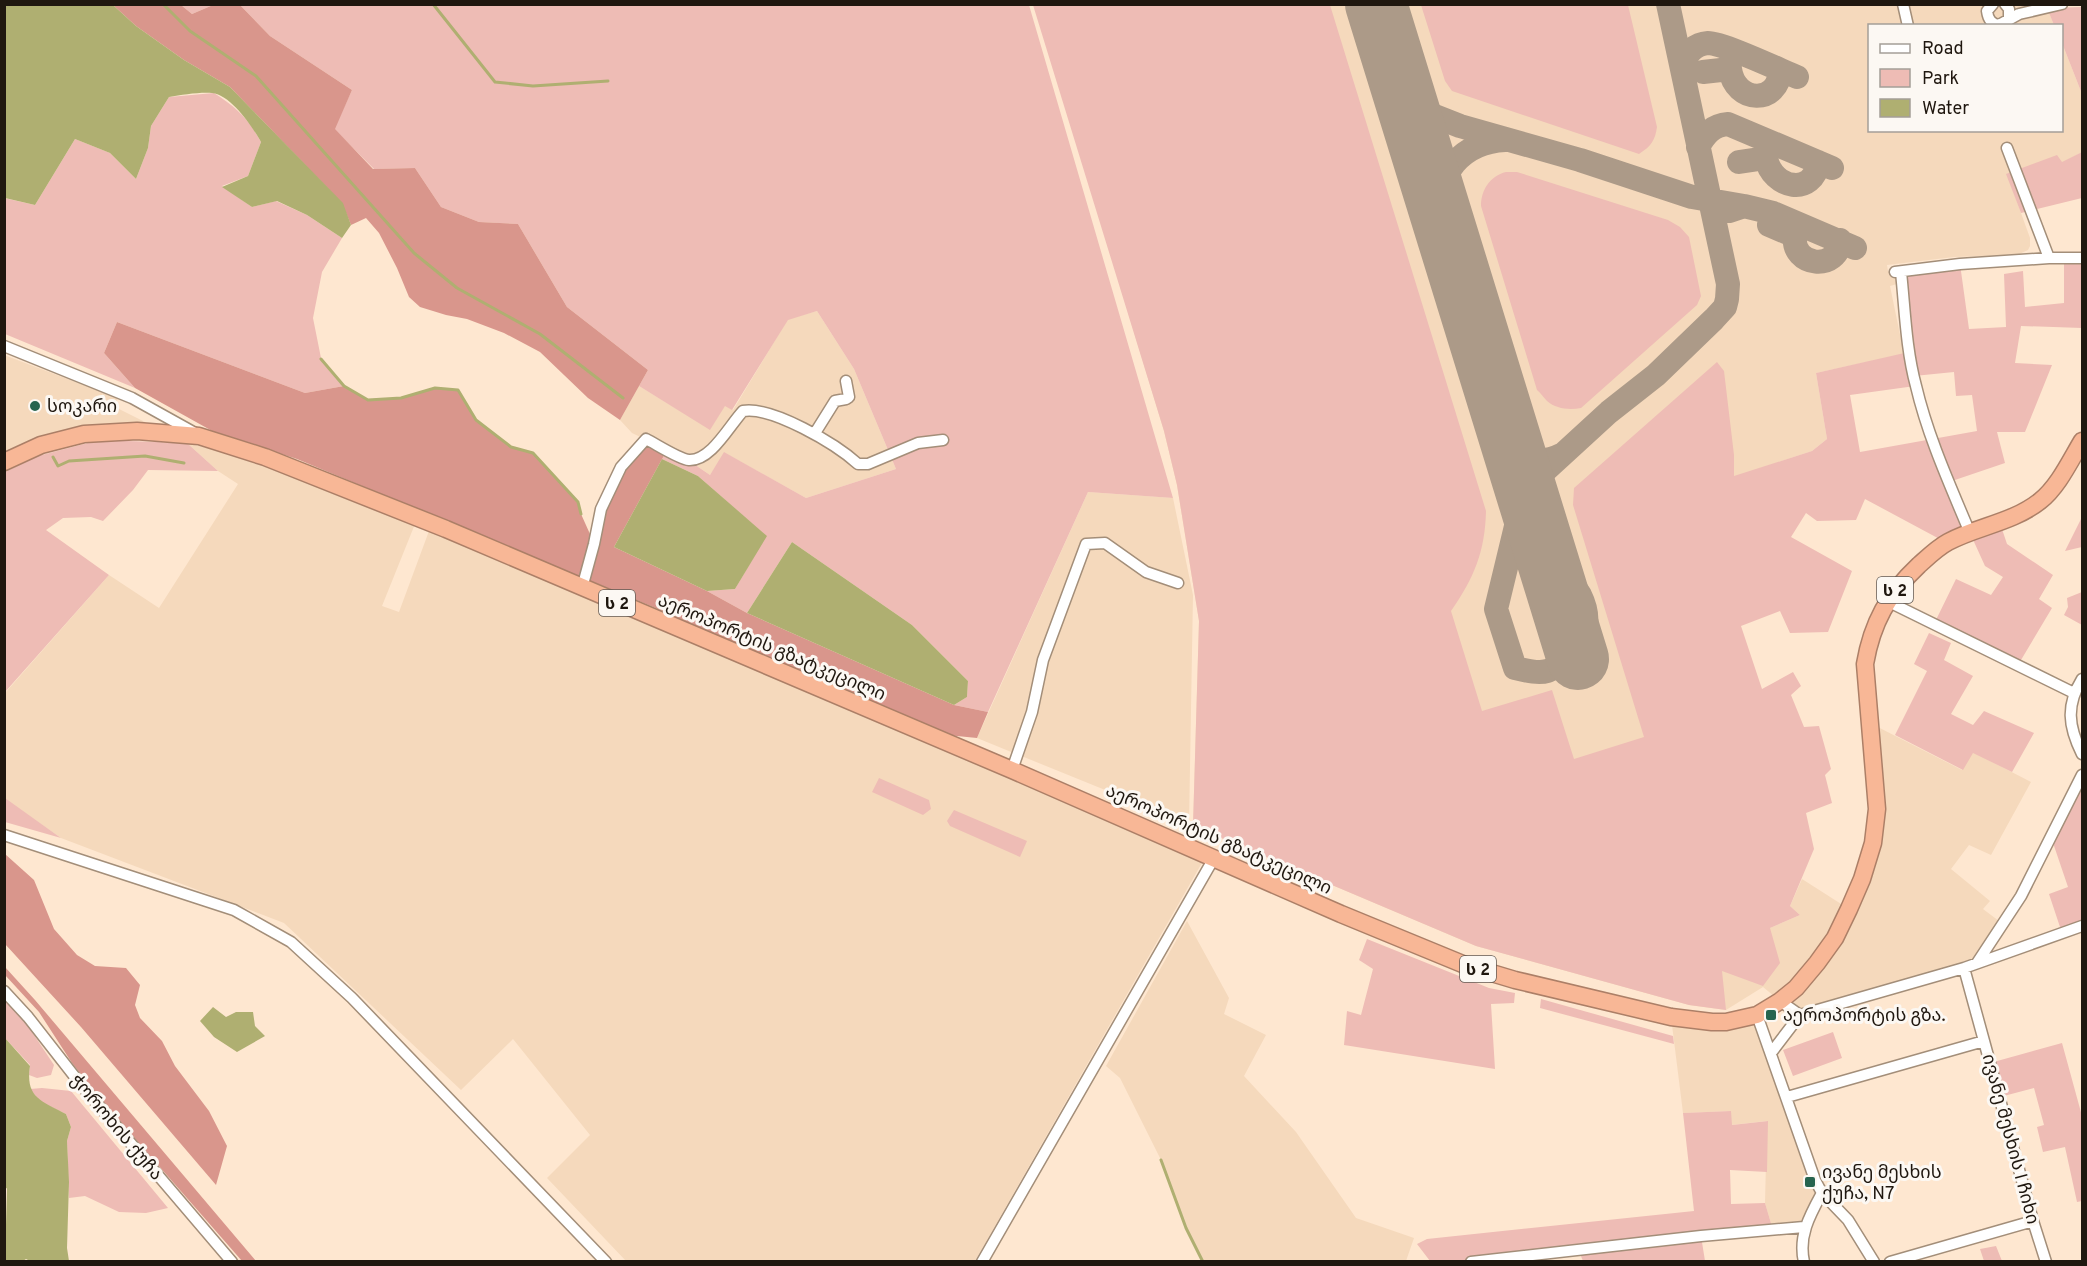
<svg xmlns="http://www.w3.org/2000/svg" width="2087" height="1266" font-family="Overpass,'Noto Sans Georgian',sans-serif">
<rect width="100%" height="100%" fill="#fee7d0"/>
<path fill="#f5d9bc" d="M1035,5h1011l8,20 -184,1v104h192v-87l20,51v58l-20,11 -55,11 23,64v8l-2,4 -11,5 -63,2 -67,8 1,6 5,-1 4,14 -7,2 14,68 -88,19 11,66 -15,12 -78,26 -26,73 62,378 30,-13 -10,-9 12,-27 47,30 24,-66 -3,-120 92,47 11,-18 58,30 -40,73 -22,-10 -18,24 39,32 -7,8 20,15 -26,39 -177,52 -20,-14 -17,-14 -37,23 -37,-5 -213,-59 -283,-120 6,-205 -22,-136 -13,-54z
M817,311l37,58 42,100 -90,29 -81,-45 -15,22 -22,-15 -56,-27 -12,-13 19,-34 71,43 15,-24 8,5 55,-91z
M4,355l114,43 -3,9 30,15 -56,6 -52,11 -32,13z
M187,443l76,19 152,62 -33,82 17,6 30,-81 774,330 -228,400h-349l-79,-83 43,-43 -77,-96 -52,51 -177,-167 -223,-85 -56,-39v-106l104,-118 50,33 79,-124 -20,-13z
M1088,492l85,6 20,97 -4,229 -212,-86z
M1187,921l42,77 -5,16 42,21 -22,41 52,56 60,86 58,20 -8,23h-203l-17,-33 -25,-68 -41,-82 -14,-12z
M1757,1015l65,178 -18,34 -31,3 -8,-27 2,-82 -36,4v-14l-48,2 -12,-96z"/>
<path fill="#eebcb5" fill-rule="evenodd" d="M181,5h32l-21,9z
M240,5h789l144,493 -85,-6 -100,220 -34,-7 13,-8 1,-16 -56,-56 -120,-83 -45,71 -40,-22 28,-2 31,-53 -68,-60 -36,-17 5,-9 21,10 22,15 14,-23 82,46 90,-29 -42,-100 -37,-58 -29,9 -56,90 -7,-4 -15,24 -71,-44 9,-16 -81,-63 -49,-83 -39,-2 -38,-15 -26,-39 -41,1 -40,-40 18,-39 -82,-54z
M1033,5h297l156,506c-1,41 -12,67 -35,100l31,100 70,-21 22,69 70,-22 -71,-232 1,-17 143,-126 7,9 10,84v21l78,-25 15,-12 -11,-66 93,-21 -8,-80 59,-8 9,65 37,-2 -2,-53 19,-3 2,36 39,-4v-45h18v70l-61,-2 -6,37 37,2 -27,67h-28l8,31 -56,19 21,50 30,-9 7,21 46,31 -14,24 13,9 -34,57 -84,-41 22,-45 35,16 12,-18 -18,-11 -15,-33 -23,10 -82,-44 -9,21 -39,1 -11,-8 -15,24 61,34 -24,61 -38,1 -10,-22 -39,15 21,63 31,-17 8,14 -10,9 13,32 15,-1 12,43 -6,6 7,28 -26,10 8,36 -24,57 10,9 -30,13 10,35 -17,23 -41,-15 4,39 -37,-5 -213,-59 -283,-120 6,-205 -22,-136 -13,-54zM1954,372l2,24 16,-1 5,36 -117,21 -10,-57 65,-9 -1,-10z
M1421,5h207l29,122c-2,14 -6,19 -18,27l-187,-63 -7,-10z
M2082,7v87l-20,-51v-17l-8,-1 -7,-17z
M214,93c22,14 34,25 47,49l-13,34 -26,10 30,21 24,-6 31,14 35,23 -20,34 -9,46 8,40 23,28 -39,7 -188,-71 -13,31 31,35 -130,-54 -1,-136 31,7 40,-66 35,14 26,26 12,-31 3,-22 18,-29z
M2082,152v46l-61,15 -15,-39 51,-19 5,7z
M1506,172h11l151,48 12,7 9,10 12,59 -4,9 -116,103c-12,2 -25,1 -34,-7 -4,-4 -6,-8 -10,-11l-56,-184c0,-16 9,-30 25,-34z
M99,440l88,3 31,28 -70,-1 -15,20 -30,31 -12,-4 -28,1 -17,12 63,45 -104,117v-220l33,-16z
M2082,517v30l-17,4z
M2082,592v33l-18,-10 4,-8 -1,-9z
M1929,633l22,10 -7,17 29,16 -22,38 22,11 11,-14 50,22 -22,39 -39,-19 -10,17 -68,-35 32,-64 -13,-7z
M2082,775v151l-20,7 -13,-39 19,-7 -17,-50z
M879,778l50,22 2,9 -8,6 -51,-23z
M5,798l56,40 -56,-16z
M954,810l73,31 -7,16 -70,-31 -3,-5z
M1367,939l122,49 26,5 -1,10 -23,1 4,65 -151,-24 3,-34 14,4 12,-46 -14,-9z
M1541,999l132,37 1,8 -134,-36z
M5,1000l21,23 28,42 -3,10 -14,3 -8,-3 1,-10 -25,-27z
M1833,1032l9,26 -49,18 -10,-26z
M2062,1043l20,73v85l-5,1 -12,-55 -22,5 -6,-25 7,-2 -10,-37 -34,9 -10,-34z
M42,1088l29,3 97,117 -22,5 -27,-1 -34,-16 -16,2 -2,-57 4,-14 -5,-13 -27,-13 -9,-12z
M1731,1111l1,14 36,-4 -1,51 -37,-2 1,34 34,-1 8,27 -72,6 4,25h-122l-5,-12 -72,12h-76l-13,-17 10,-5 267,-28 -11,-98z
M1996,1246l6,15h-18l-4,-12z"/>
<path fill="#d9968c" d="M113,5h68l11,9 21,-9h27l30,31 82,54 -17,39 38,40 42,-1 26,39 38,15 39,2 49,83 81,63 -28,50 -32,-22 -48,-46 -36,-19 -37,-14 -21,-4 -26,-8 -11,-10 -12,-29 -18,-35 -13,-15 -15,7 -9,-22 -112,-116 -46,-27 -48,-34z
M117,322l188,71 39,-7 24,14 33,-2 34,-10 23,2 18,31 35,26 22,6 45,49 3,12 13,29 27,-76 25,-28 21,11 -53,97 93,44 40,22 207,92 34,7 -11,26 -30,-3 -296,-129 -354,-147 -83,-27 -79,-44 -31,-35z
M5,854l29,26 20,49 23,26 18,11 31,2 14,17 -5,20 5,13 22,23 13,25 34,45 18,35 -11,39 -135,-158 -76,-83z
M5,967l30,33 221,261h-14l-140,-160 -30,-38 -33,-51 -34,-37z"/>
<path fill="#afaf71" d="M5,4l108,1 23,21 48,34 46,27 113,116 8,22 -9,13 -35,-23 -30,-14 -25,6 -30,-20 26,-11 13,-34c-9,-16 -30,-47 -49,-49 -13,-1 -30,2 -43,4l-18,29 -3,22 -12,31 -26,-26 -35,-14 -40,66 -30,-7z
M662,459l36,17 69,60 -32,53 -28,2 -93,-44z
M792,542l120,83 56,56 -1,16 -13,8 -207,-92z
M213,1007l13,10 10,-5h17l2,14 10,10 -28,16 -23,-15 -14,-16z
M5,1038l25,28c-5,32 12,35 36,48l5,13 -4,14 2,41 -2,66 2,13h-39l-4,-2 -3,2h-18l2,-73 -2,1z"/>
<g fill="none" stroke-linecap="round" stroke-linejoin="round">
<path stroke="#afaf71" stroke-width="3" d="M163,4l27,27 66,45 158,177 43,35 83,46 83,64
M433,4l62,78 38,4 75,-5
M321,359l23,27 24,14 33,-2 34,-10 23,2 18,30 35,27 22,6 45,49 3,12
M53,457l5,9 11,-5 76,-5 39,7
M1161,1160l25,68 17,34"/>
<path stroke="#ac9a88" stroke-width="24" d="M1394,62l10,27 10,12 18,14 28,11 120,34 112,37 52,9
M1682,68c4,-13 11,-24 26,-25 15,0 72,27 89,34
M1703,72l27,-3c5,35 49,36 50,1
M1698,147c7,-13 15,-22 30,-23l104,44
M1739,162l27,-4c6,31 48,39 52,4
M1729,211l15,-5 29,7 82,35
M1441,215c-7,-41 22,-73 64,-75
M1769,225l26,11c-4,31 44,36 45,4
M1503,419c3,8 5,20 10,27 11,17 32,17 48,9
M1550,571c10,6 24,13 30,24 14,28 4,52 -21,69 -3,2 -8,6 -12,7 -9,3 -23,-1 -32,-3l-19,-59 29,-120 84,-77 47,-37 58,-56 11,-12 2,-8 1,-15 -60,-280"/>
<path stroke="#ac9a88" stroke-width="62" d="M1376,4l202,655"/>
<g stroke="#a38e79" stroke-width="13">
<path id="minor" d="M1903,4l5,22
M1993,4l-6,7c1,8 4,13 12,14l20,-11 43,-10
M2005,4l4,5v10
M2007,148l42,110
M1895,272l65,-8 89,-6h33
M1901,272c4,38 5,77 15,114 12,51 34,99 54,147
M4,346l128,52 63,35
M815,433l20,-32 11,-2 3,-2 -3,-16
M582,588l12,-44 7,-35 20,-42 25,-28c10,5 33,20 43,21 22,1 40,-34 54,-49 29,-5 93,33 115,53h10l50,-21 25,-3
M1887,601l187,92
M2082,679c-16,26 -14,47 0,75
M1012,770l20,-58 11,-52 43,-116 19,-1 41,29 32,11
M4,835l230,75 57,32 61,56 254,264
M1977,963l44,-67 61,-121
M1964,968l20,73
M4,991l24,26 54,69 150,176
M1780,1001l20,14 164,-47 118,-42
M1757,1015l58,165 7,13 26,27 26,42
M1771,1053l29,-38
M1787,1097l197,-56 49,180 13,41
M982,1262l232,-404
M1471,1262l230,-26 103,-9
M1804,1262c-6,-26 6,-47 18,-69
M1890,1262l143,-41"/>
</g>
<g stroke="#ac7f67" stroke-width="19">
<path id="highway" d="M4,462l37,-17 43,-11 53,-3 62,5 66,21 181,72 566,241 329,144 124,51 50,15 156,37 41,5h14l31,-7 23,-14 16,-13 21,-25 18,-25 14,-29 13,-30 11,-36 4,-34 -12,-145c7,-41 23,-70 54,-99 9,-8 18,-17 29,-23 30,-16 64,-19 92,-41 18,-14 30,-40 42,-60"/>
</g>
<use href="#minor" stroke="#fff" stroke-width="10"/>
<use href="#highway" stroke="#f8b796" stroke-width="16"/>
</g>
<g fill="#27644f" stroke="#fcf8f3" stroke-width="2">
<circle cx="35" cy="406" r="6"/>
<rect x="1765" y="1009" width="12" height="12" rx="3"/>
<rect x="1804" y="1176" width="12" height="12" rx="3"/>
</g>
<g text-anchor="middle" stroke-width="6" stroke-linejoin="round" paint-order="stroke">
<g fill="#fcf8f3" stroke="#615a53" stroke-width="1.5">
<rect x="1877" y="577" width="36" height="26" rx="4.5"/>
<rect x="599" y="590" width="36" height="26" rx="4.5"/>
<rect x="1460" y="956" width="36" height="26" rx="4.5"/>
</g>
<g font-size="16" font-weight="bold" fill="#1f170f">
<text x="1895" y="596">ს 2</text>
<text x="617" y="609">ს 2</text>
<text x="1478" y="975">ს 2</text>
</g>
<g font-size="18" fill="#1f170f" stroke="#fcf8f3" text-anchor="start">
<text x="47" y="412">სოკარი</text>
<text x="1783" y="1021">აეროპორტის გზა.</text>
<text x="1822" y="1178">ივანე მესხის<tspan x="1822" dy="21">ქუჩა, N7</tspan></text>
</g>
<g font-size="18" fill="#1f170f" stroke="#fcf8f3">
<text transform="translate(772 647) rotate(23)" y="6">აეროპორტის გზატკეცილი</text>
<text transform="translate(1219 839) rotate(24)" y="6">აეროპორტის გზატკეცილი</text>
<text transform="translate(117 1127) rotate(50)" y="6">ჭოროხის ქუჩა</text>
<text transform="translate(2011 1139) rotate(75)" y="6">ივანე მესხის I ჩიხი</text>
</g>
</g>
<rect width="2087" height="1266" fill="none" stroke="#1f170f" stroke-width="12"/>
<rect x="1868" y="24" width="195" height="108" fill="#fcf8f3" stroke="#a49e98" stroke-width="1.5"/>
<rect x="1880" y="44" width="30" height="9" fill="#ffffff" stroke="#a49e98" stroke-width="1.5"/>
<text x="1922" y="54" font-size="18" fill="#1f170f">Road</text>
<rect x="1880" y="69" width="30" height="18" fill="#eebcb5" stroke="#a49e98" stroke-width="1.5"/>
<text x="1922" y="84" font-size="18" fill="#1f170f">Park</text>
<rect x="1880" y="99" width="30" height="18" fill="#afaf71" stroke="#a49e98" stroke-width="1.5"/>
<text x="1922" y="114" font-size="18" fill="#1f170f">Water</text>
</svg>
